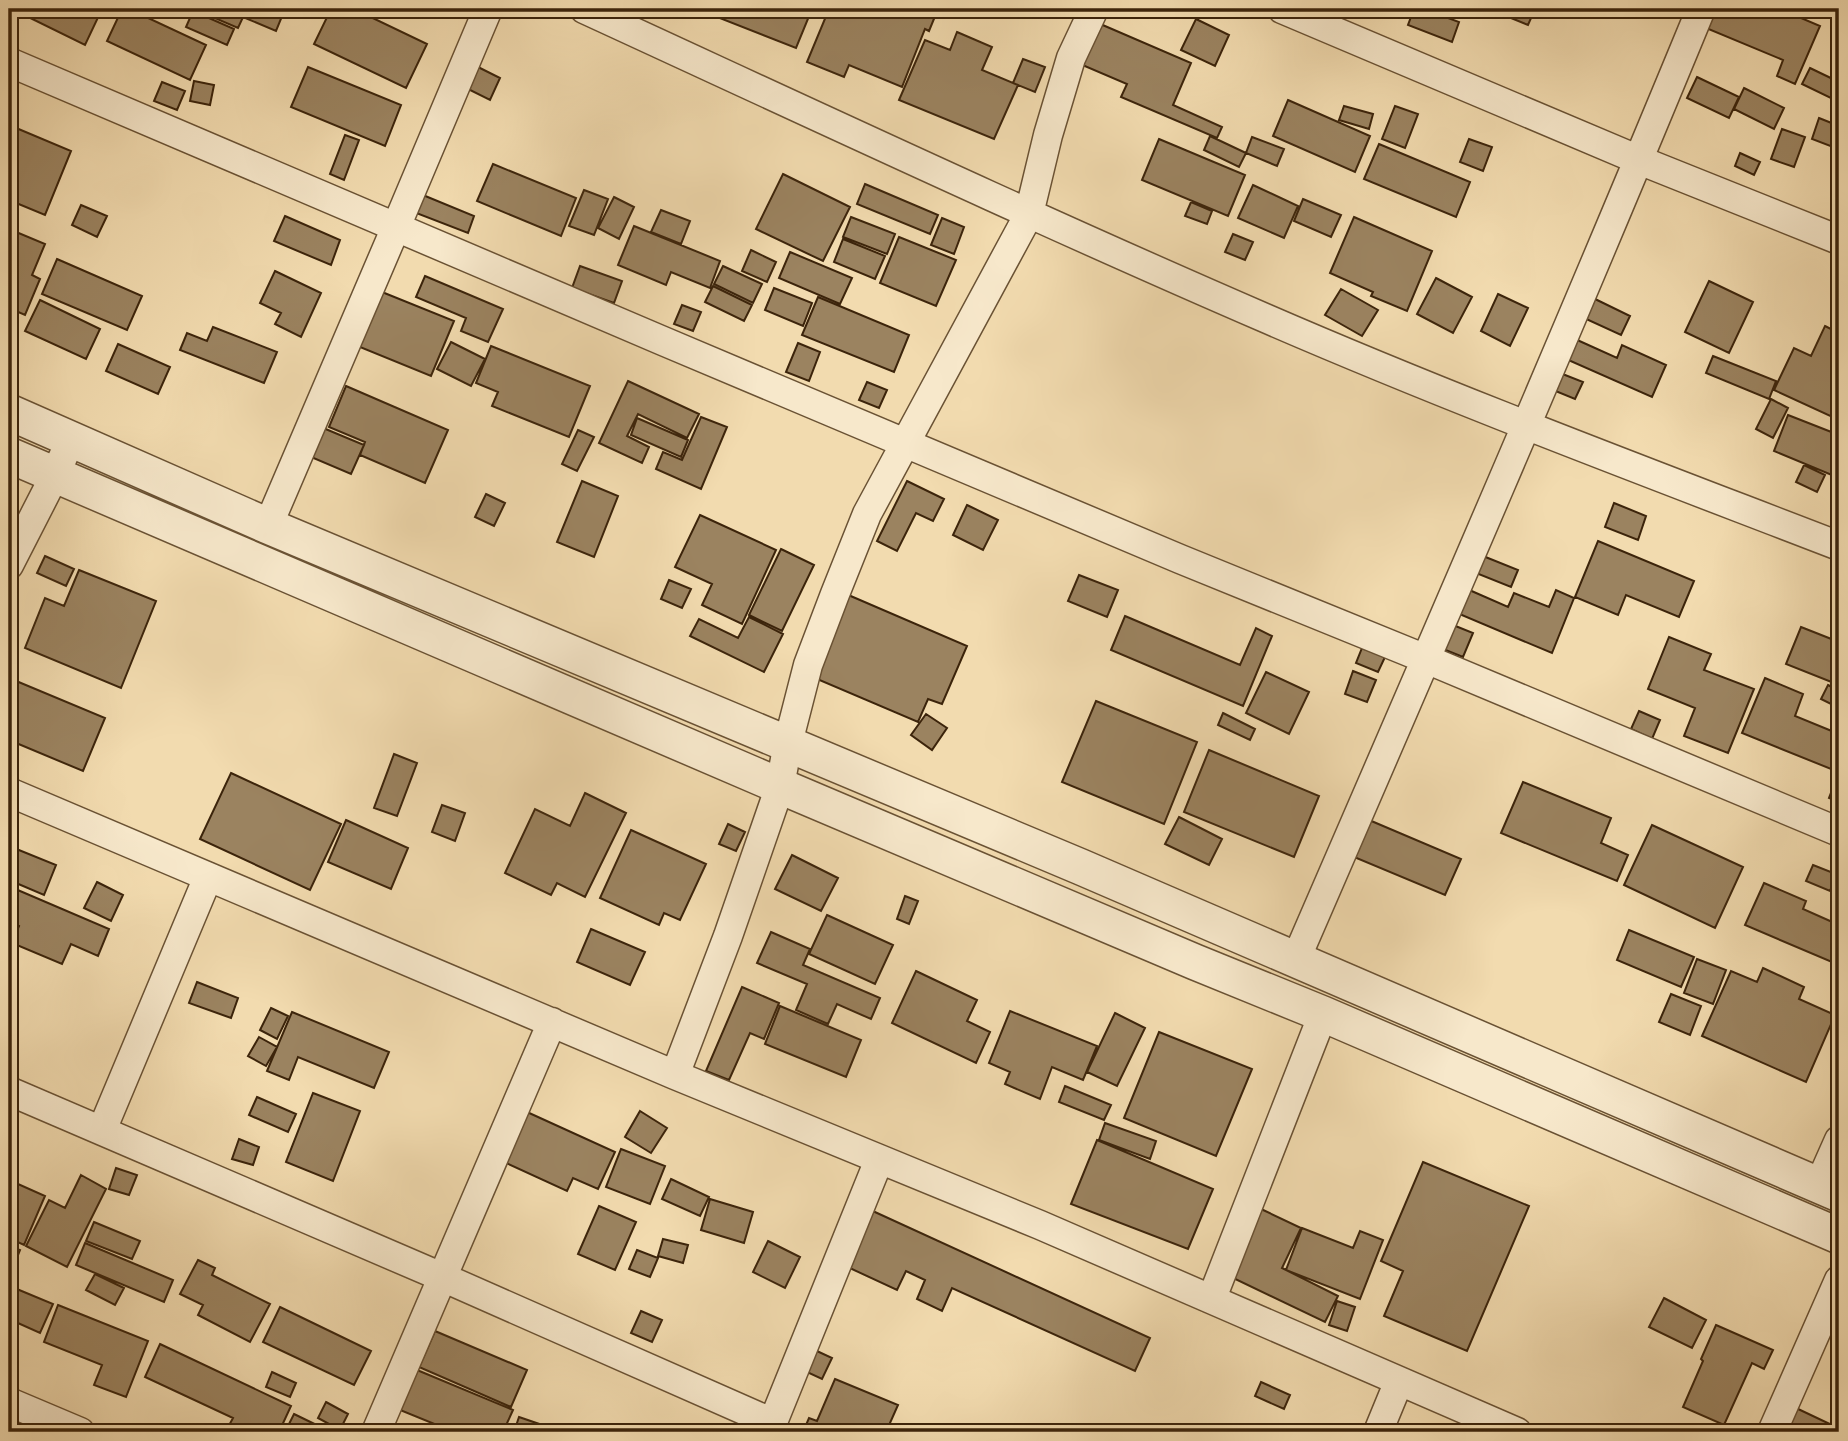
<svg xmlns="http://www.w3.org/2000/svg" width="1848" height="1441" font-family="Alegreya,serif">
<rect width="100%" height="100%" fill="#f2dbaf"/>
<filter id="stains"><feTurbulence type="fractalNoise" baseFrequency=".00286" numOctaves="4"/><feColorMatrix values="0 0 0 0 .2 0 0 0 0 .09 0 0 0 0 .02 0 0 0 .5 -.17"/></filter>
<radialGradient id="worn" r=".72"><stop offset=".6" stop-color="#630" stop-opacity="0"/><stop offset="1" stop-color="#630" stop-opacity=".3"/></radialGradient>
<path fill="#9b8360" stroke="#3c240b" stroke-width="2" d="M12,9h90l-17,36z
M122,9h7l77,36 -16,35 -83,-39z
M197,9h88l-9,22 -33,-14 -5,11 -42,-18z
M287,9h21l-3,7z
M331,9h23l73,35 -21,44 -92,-44z
M720,9h92l-16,39 -79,-31z
M829,9h109l-9,22 -4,-2 -23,58 -53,-22 -5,12 -37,-15z
M1175,9h27l-4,10 -23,-9z
M1414,9h10l35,13 -7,20 -44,-17z
M1489,9h46l-7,16z
M1714,9h66l40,17 -25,58 -18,-8 6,-16 -77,-32z
M193,11l41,18 -7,16 -41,-18z
M1196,19l33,16 -14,31 -34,-16z
M1098,23l93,40 -18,42 49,22 -5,11 -96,-41 6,-13 -47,-20z
M957,32l35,15 -10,23 36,15 -24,54 -95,-39 26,-60 25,10z
M1023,59l22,8 -10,25 -22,-9z
M472,64l28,14 -10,22 -28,-14z
M308,67l93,38 -16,41 -94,-39z
M1810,68l29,14v20l-37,-18z
M1697,77l42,20 -10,21 -42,-20z
M194,81l20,4 -4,20 -20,-4z
M162,82l23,9 -8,19 -23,-9z
M1744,88l40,20 -10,21 -40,-20z
M1288,100l82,36 -15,36 -82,-36z
M1344,106l29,8 -4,15 -30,-9z
M1395,106l23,8 -13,34 -23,-9z
M1819,118l20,8v5l-6,16 -21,-8z
M9,125l62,26 -26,64 -36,-15z
M1782,129l23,8 -11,30 -23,-8z
M345,135l14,5 -15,40 -14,-6z
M1210,136l36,17 -7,14 -35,-17z
M1252,137l32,12 -7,17 -31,-13z
M1159,139l86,36 -17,41 -86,-36z
M1469,139l23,8 -9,24 -23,-9z
M1379,144l91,38 -14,35 -92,-38z
M1740,153l20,9 -6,13 -19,-9z
M493,164l83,34 -15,38 -84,-35z
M783,174l67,33 -27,54 -67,-32z
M865,184l73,31 -8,19 -73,-30z
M1253,185l45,21 -14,32 -46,-20z
M584,190l24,9 -14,36 -25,-9z
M418,193l56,23 -6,17 -57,-22z
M614,197l20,10 -15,32 -21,-11z
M1303,199l38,16 -10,22 -37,-16z
M1191,202l21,9 -5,13 -22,-8z
M81,205l26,11 -10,21 -25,-12z
M661,210l29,11 -9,23 -30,-12z
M285,216l55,24 -9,25 -57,-24z
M851,217l44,17 -8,20 -44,-17z
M1354,217l78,34 -25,60 -36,-15 2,-4 -43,-19z
M942,218l22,9 -10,27 -23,-9z
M634,226l86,35 -10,27 -39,-16 -5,13 -48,-20z
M9,229l36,15 -13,31 8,4 -15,36 -16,-7z
M1233,234l20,8 -8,18 -20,-8z
M899,237l57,23 -20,46 -56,-23z
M843,239l42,17 -10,23 -41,-17z
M751,250l25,12 -9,20 -25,-11z
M790,252l62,26 -12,26 -61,-26z
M57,259l85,37 -15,34 -85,-36z
M580,266l42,15 -8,22 -42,-15z
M723,266l39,18 -9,19 -39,-19z
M275,271l46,22 -20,44 -26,-13 6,-11 -21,-10z
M425,276l78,33 -15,33 -27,-11 5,-13 -50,-21z
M1436,278l36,19 -19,36 -36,-19z
M1709,281l44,21 -24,51 -44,-21z
M713,286l39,19 -8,16 -39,-19z
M774,288l38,15 -9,23 -38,-16z
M1341,289l37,21 -16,26 -37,-21z
M377,290l77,31 -23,55 -76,-31z
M1498,294l30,14 -18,38 -29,-15z
M818,297l91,38 -15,37 -92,-37z
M1593,298l37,18 -9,19 -37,-17z
M40,300l60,29 -14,30 -61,-28z
M682,305l19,7 -8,19 -19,-7z
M1825,326l14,7v87l-65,-30 20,-42 17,8z
M213,327l64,25 -13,31 -84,-33 7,-17 20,8z
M1575,339l42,19 5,-13 44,20 -14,32 -86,-38z
M451,342l34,17 -14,27 -34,-17z
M798,343l22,9 -11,29 -23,-9z
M118,344l52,23 -12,27 -52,-23z
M491,346l99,40 -21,51 -77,-31 6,-14 -22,-9z
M1713,356l63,25 -7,18 -63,-26z
M1560,373l23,9 -8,17 -22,-9z
M628,381l71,33 -12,24 -49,-24 -11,22 22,11 -7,16 -43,-20z
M867,382l20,8 -8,18 -20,-8z
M346,386l102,44 -23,53 -65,-28 5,-13 -36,-15z
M1771,399l17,9 -15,30 -17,-9z
M1788,415l51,20v43l-65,-27z
M701,417l26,10 -26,62 -45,-20 7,-17 19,8z
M637,418l51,22 -7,17 -50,-22z
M316,425l48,20 -13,29 -47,-20z
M578,430l16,7 -17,34 -15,-7z
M1804,465l21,10 -8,17 -21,-10z
M582,481l36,15 -24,61 -37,-15z
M907,481l37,18 -11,22 -17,-8 -19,38 -20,-10z
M486,494l19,9 -11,23 -19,-9z
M1614,503l32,13 -8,24 -33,-13z
M967,505l31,15 -15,30 -30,-15z
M700,515l76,35 -34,74 -40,-19 10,-21 -37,-17z
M1598,541l96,40 -15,36 -53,-22 -8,20 -43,-18z
M781,549l33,16 -32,66 -33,-16z
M45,556l29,13 -8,17 -29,-13z
M1483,556l35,14 -7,17 -35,-14z
M79,570l77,31 -35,87 -96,-40 20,-50 19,8z
M1079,575l39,15 -11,27 -39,-16z
M669,580l22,9 -9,19 -21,-9z
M1467,589l41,18 6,-14 35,14 7,-17 18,8 -22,55 -95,-40z
M846,594l121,52 -25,58 -14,-5 -10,23 -108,-46z
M1125,616l115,49 16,-37 16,8 -29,70 -132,-56z
M749,617l34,17 -19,38 -74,-36 9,-17 39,19z
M1453,625l20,8 -10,24 -20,-8z
M1801,627l38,15v43l-53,-21z
M1669,637l42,17 -7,16 50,19 -26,64 -44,-17 11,-28 -47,-19z
M1362,648l23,9 -7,15 -22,-9z
M1353,671l23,9 -9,22 -22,-8z
M1266,672l43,20 -20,42 -43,-21z
M9,678l96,40 -22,53 -74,-31z
M1765,678l38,16 -8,22 44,18v30l-3,7 -94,-38z
M1828,685l11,6v17l-18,-9z
M1096,701l101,41 -33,82 -102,-42z
M1639,711l21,9 -8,19 -21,-10z
M1223,713l32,16 -5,11 -32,-15z
M926,714l21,14 -15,22 -21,-15z
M1209,750l110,46 -25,61 -110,-45z
M394,754l23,9 -20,53 -23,-8z
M1839,772v30l-10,-4z
M231,773l110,51 -31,66 -110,-51z
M1523,782l88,36 -10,25 27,12 -11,26 -116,-48z
M585,793l41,20 -41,84 -28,-14 -6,12 -46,-22 30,-64 35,17z
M442,805l23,8 -10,28 -23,-9z
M1179,817l43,22 -13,26 -44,-21z
M346,820l62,28 -17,41 -63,-27z
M1369,820l92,39 -16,36 -91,-38z
M728,824l17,8 -9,19 -17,-7z
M1652,825l91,42 -28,61 -91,-43z
M631,830l75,34 -26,56 -16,-7 -5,12 -59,-27z
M9,846l47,19 -12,30 -35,-15z
M792,855l46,23 -17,33 -46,-22z
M1813,865l23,9 -6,17 -24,-10z
M97,882l26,13 -12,26 -27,-13z
M1764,883l42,18 -3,8 36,16v40l-94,-40z
M13,888l96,41 -11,27 -27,-12 -9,20 -50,-21 7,-17 -10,-5v-22z
M905,896l13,5 -9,23 -12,-5z
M827,915l66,30 -18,39 -66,-30z
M591,929l54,23 -15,33 -53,-23z
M1629,930l65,27 -13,30 -64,-27z
M771,932l39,17 -7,16 77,33 -9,21 -34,-15 -9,20 -32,-14 11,-26 -50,-21z
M1697,959l29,11 -13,34 -29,-11z
M1763,968l41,19 -5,12 36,16 -29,67 -104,-46 29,-65 26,11z
M916,971l61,29 -10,21 23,11 -14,31 -84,-40z
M197,982l41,16 -7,20 -42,-15z
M742,987l37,16 -15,36 -14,-6 -21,47 -23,-9z
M1671,994l30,12 -11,29 -31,-13z
M780,1006l81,34 -15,37 -81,-33z
M271,1008l17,8 -11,23 -17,-9z
M1010,1011l87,35 -14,34 -31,-13 -12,32 -35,-15 5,-12 -21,-9z
M292,1012l97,40 -15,36 -76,-31 -9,23 -22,-9z
M1115,1013l30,15 -28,58 -30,-14z
M1159,1032l93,37 -36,87 -92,-38z
M259,1037l18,10 -11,19 -18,-10z
M1065,1086l46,19 -7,15 -45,-18z
M313,1093l47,18 -27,70 -47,-19z
M257,1097l39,17 -8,18 -39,-17z
M640,1111l27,17 -16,25 -26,-16z
M527,1112l88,40 -17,37 -25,-11 -6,13 -63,-29z
M1105,1123l51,18 -6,18 -51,-19z
M239,1139l20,8 -6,18 -21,-6z
M1097,1140l116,49 -25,60 -117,-45z
M621,1149l44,17 -15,38 -44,-17z
M1423,1162l106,44 -62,145 -83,-35 19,-45 -22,-10z
M116,1168l21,7 -8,20 -20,-6z
M81,1175l25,14 -39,78 -41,-21 23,-46 16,8z
M671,1179l38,18 -9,19 -38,-17z
M9,1180l36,16 -21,49 -15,-7z
M710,1199l43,13 -9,31 -43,-13z
M599,1206l37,16 -21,48 -37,-16z
M864,1207l286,131 -15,33 -183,-83 -10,23 -25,-12 8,-19 -19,-9 -9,19 -58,-27z
M1261,1209l40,19 -19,40 56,28 -13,26 -96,-46z
M94,1222l46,19 -8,18 -46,-18z
M1302,1228l51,20 7,-17 23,9 -23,59 -74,-29z
M663,1239l25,6 -5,18 -25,-7z
M768,1241l32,16 -15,31 -32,-16z
M85,1243l88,37 -9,22 -88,-37z
M9,1246l11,4 -8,20 -3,-1z
M637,1250l21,8 -8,19 -21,-8z
M198,1260l17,8 -3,7 58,29 -20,38 -52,-27 5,-10 -23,-11z
M95,1274l29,14 -9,17 -29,-15z
M12,1287l41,17 -13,29 -31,-14v-23z
M1664,1298l42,22 -14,28 -43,-21z
M1337,1301l18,6 -8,24 -18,-6z
M58,1305l90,36 -22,56 -32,-12 8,-20 -58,-23z
M280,1307l91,44 -17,34 -91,-43z
M641,1311l21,9 -10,22 -21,-9z
M1716,1325l57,25 -9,19 -12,-6 -28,62 -41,-18 20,-46 -2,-2z
M435,1331l92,39 -16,37 -92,-40z
M160,1344l131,62 -12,26h-51l-2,-1 7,-13 -88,-41z
M804,1345l28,13 -10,21 -28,-13z
M417,1370l96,40 -10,22h-49l-54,-22z
M272,1372l24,11 -6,14 -24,-10z
M835,1379l63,26 -12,27h-83l6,-14 8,3z
M1261,1382l29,13 -6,14 -29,-13z
M326,1402l22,12 -8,16 -22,-12z
M1796,1408l36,17 -3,7h-40l-4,-2z
M294,1414l37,18h-46z
M519,1417l32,11 -1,4h-36z"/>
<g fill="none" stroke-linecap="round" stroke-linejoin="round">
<g stroke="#6a5234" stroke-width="31">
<path id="minor" d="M584,9c226,104 452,210 681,309 189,82 382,154 574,228
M1282,9l357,151 200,80
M9,62l654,279 517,218 246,100 413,173
M268,526l128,-299 92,-218
M9,565l46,-90 16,-36
M9,792l666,283 365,150 477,207
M1296,959c137,-316 274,-632 405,-950
M675,1075l53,-139 52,-150 8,-43 20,-78 27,-71 32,-80 162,-300 19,-79 23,-77 23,-49
M9,1091l433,186 331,146
M102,1130l106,-253
M1819,1185l20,-45
M1212,1298l111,-284
M9,1402l71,30
M376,1432l176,-410
M769,1432l110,-272
M1378,1432l21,-51
M1772,1432l67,-152"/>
</g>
<g stroke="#6a5234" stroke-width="38">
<path id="tertiary" d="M9,412l259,114 813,341 758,327
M9,455l771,331 415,176 128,52 516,222"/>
</g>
<use href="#minor" stroke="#f7e8cb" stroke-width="28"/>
<use href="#tertiary" stroke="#f7e8cb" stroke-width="35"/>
</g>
<rect width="1848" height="1441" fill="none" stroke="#f2dbaf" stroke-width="35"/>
<rect x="10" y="10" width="1827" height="1420" fill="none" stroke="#3c240b" stroke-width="3.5"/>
<rect x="18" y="18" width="1813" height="1406" fill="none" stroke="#3c240b" stroke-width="2"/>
<rect width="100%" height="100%" filter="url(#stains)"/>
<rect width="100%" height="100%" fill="url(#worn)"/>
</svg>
